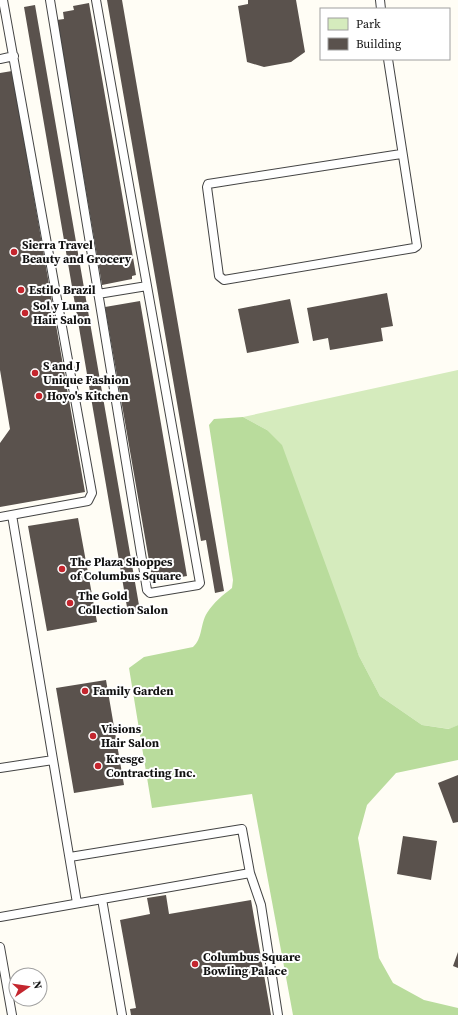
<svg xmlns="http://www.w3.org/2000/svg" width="458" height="1015" font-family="'Source Serif 4',serif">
<rect width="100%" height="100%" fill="#fffdf5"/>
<path fill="#d5ebbd" d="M458,370v355l-8,4 -28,-4 -42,-29 -21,-40 -92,-226 -24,-13z"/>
<path fill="#b9dc9c" d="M243,417l24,13 15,15 77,211 21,40 42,29 27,4 9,-4v35l-62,13 -29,32 -9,33 21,120 14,25 31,17 34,8v7h-165l-41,-221 -100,14 -23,-140 15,-11 49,-10c10,-9 7,-23 14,-34 7,-11 16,-18 25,-25l1,-8 -24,-155 5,-6z"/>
<path fill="#5a524d" d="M107,0h15l102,591 -9,2 -9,-53 -5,1z
M248,0h48l9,52 -14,10 -27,5 -17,-5 -9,-56 10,-2z
M89,3l47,272 -4,1v3l-30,6 -45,-265 7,-1 -1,-7 11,-2 -1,-4z
M35,5l105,606 -12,2 -104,-606z
M12,71l73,421 -85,15v-64l10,-14 -10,-59v-297z
M387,293l6,33 -12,2 2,13 -53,9 -2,-12 -15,3 -6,-33z
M290,299l9,44 -52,10 -9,-44z
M140,301l47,275 -30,5 -1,-4 -4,1 -47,-271z
M78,518l19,104 -50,9 -19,-105z
M106,680l18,105 -50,8 -18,-105z
M458,775v47l-5,1 -15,-40z
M403,836l34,5 -6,39 -34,-6z
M166,895l3,19 82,-14 20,115h-140l-1,-6 6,-1 -16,-88 30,-6 -3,-16z
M458,952v16l-5,-2z"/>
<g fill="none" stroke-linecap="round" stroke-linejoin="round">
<g stroke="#444" stroke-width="10">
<path id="service" d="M50,0l97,590 3,3 48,-8 2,-2 -104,-583
M380,0l1,9
M0,59l14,-3
M388,59l29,187 -3,2 -190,32 -5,-4 -12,-89 1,-3 193,-30
M98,294l49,-8
M12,515l65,388
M0,517l88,-16 4,-8 -89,-493
M0,768l53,-8
M250,873l11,32 17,110
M102,899l20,116
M0,917l250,-44 -8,-44 -172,28
M0,947l12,68"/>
</g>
<use href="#service" stroke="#fff" stroke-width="8"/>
</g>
<g fill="#c4262e" stroke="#fff" stroke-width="1.5">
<circle cx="14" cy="252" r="4"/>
<circle cx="21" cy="290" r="4"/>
<circle cx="25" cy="313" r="4"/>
<circle cx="35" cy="373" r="4"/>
<circle cx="39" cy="396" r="4"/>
<circle cx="62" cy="569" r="4"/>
<circle cx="70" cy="603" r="4"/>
<circle cx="85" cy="691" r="4"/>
<circle cx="93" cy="736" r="4"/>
<circle cx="98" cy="766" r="4"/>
<circle cx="195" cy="964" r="4"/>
</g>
<g text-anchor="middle" stroke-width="4" stroke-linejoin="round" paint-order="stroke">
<g font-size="12" font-weight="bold" fill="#111" stroke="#fff" text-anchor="start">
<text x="22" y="249">Sierra Travel<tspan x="22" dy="14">Beauty and Grocery</tspan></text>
<text x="29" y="294">Estilo Brazil</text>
<text x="33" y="310">Sol y Luna<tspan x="33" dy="14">Hair Salon</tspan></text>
<text x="43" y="370">S and J<tspan x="43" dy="14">Unique Fashion</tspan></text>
<text x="47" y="400">Hoyo's Kitchen</text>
<text x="70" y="566">The Plaza Shoppes<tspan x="70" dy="14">of Columbus Square</tspan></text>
<text x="78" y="600">The Gold<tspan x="78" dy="14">Collection Salon</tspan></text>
<text x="93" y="695">Family Garden</text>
<text x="101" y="733">Visions<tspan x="101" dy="14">Hair Salon</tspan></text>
<text x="106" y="763">Kresge<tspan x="106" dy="14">Contracting Inc.</tspan></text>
<text x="203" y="961">Columbus Square<tspan x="203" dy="14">Bowling Palace</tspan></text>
</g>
</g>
<rect x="320" y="8" width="130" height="52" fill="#ffffff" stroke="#a0a0a0"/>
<rect x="328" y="18" width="20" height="12" fill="#d5ebbd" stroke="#a0a0a0"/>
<text x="356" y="28" font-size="12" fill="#111111">Park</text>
<rect x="328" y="38" width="20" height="12" fill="#5a524d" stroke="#a0a0a0"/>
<text x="356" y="48" font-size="12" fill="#111111">Building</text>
<g transform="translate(28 987) rotate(77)"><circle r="19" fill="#ffffff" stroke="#a0a0a0"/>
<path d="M0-3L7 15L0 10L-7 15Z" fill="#c4262e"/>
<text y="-6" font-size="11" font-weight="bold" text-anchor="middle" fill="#111111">N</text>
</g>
</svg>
